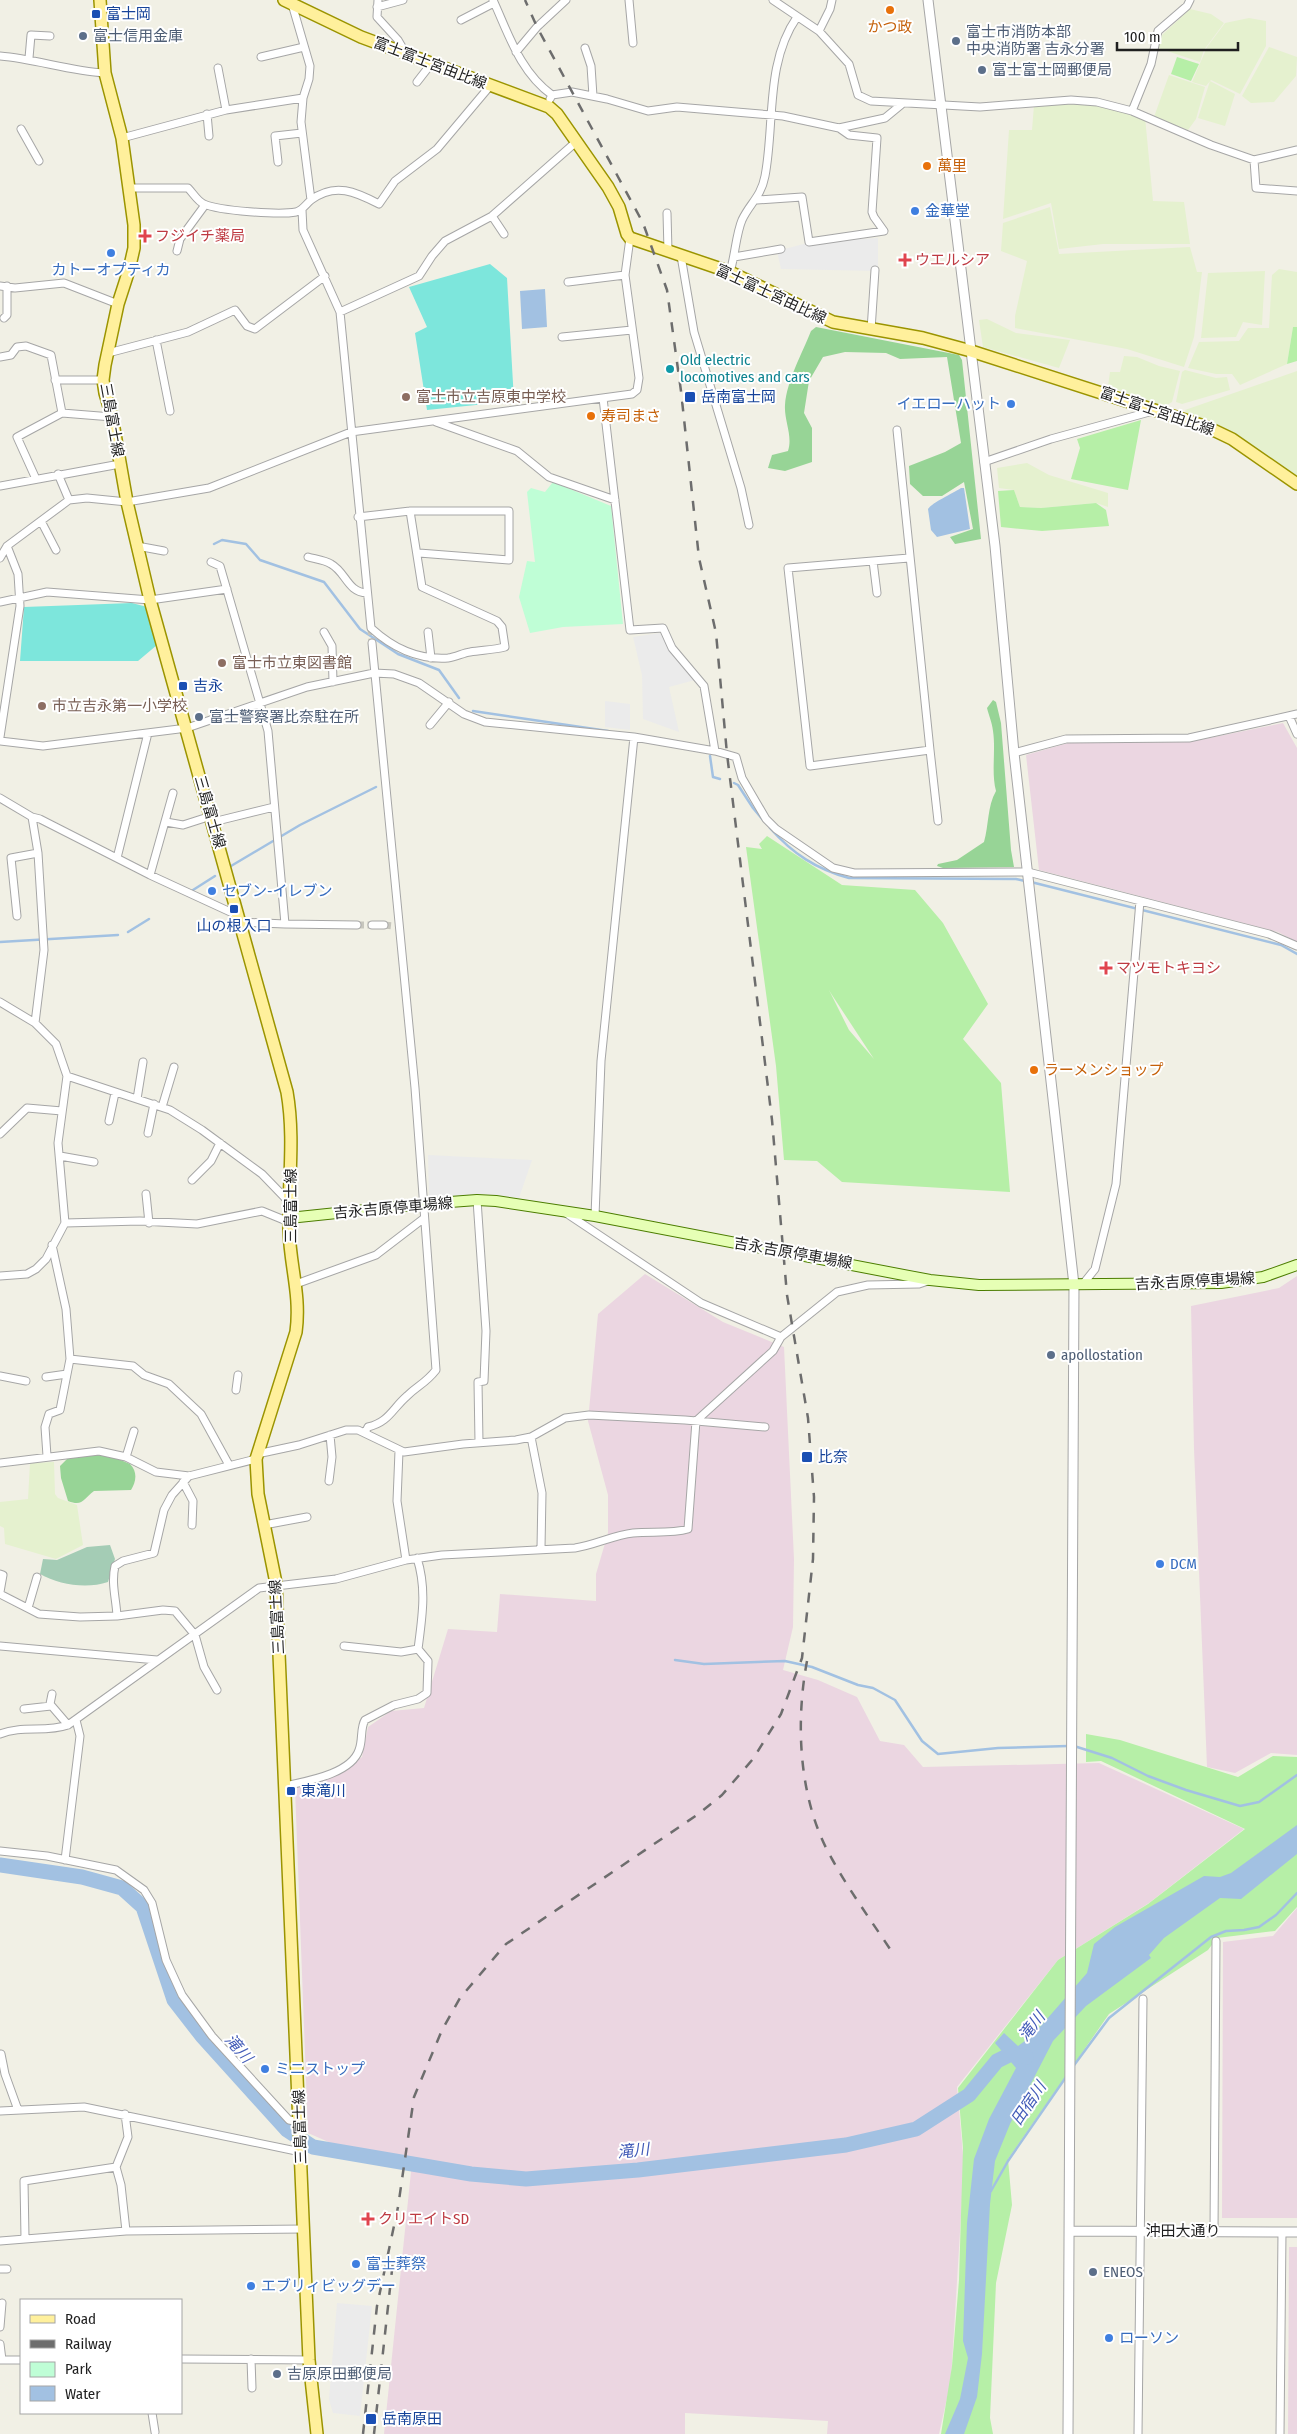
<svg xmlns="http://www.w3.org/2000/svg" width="1297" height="2434" font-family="'Fira Sans Condensed','Noto Sans JP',sans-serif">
<rect width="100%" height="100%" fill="#f1f0e5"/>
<path fill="#ebd6e1" d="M1283,723l14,25v194l-19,-10 -239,-62 -13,-115 42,-12 122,-1z
M645,1274l78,48 61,25 10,212 -1,68 -10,43 35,10 39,17 23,44 24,4 19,22 176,-4 145,66 -95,74 -91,57 -101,127 7,79 -13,214 -12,54h-112l1,-13 -143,-8v21h-301l28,-272 -72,-15 -32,-14 -13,-345 31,-8 36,-23 6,-30 23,-16 33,-3 24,-79 49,3 3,-38 96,7v-27l12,-41v-38l-20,-74 10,-107z
M1297,1276v479l-26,-2 -36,20 -28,-6 -13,-318 -3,-143 88,-18z
M1297,1908v310h-75l1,-276 50,-6z
M1289,2247h8v187h-9z"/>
<path fill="#e5f1cf" d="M1190,9l21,5 13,9 -20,27 -4,12 -42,-14 3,-12z
M1249,18l17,3v25l-26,48 -29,-14 -5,6 -14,-4 15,-35 18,-24z
M1269,47l28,10 -1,19 -22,26 -23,1 -9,-7z
M1169,75l36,12 -9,32 -8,11 -34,-13z
M1210,81l25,13 -10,32 -27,-8z
M1062,101l26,3 57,13 8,84 31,1 6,42h-87l-44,5 -8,-46 -48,16 6,-89h23l2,-25z
M1050,207l9,47 131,-7 7,25h5l-8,65 -10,30 -57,-18 -112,-21v-12l12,-55 -26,-10 2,-28z
M1279,269l18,3v55h-4l-6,37 -47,21 -8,-11h-16l-28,-6 11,-26 40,-1 9,-13h21l3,-53z
M1265,271l-3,54 -19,-3 -7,15 -35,1 7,-65z
M987,319l29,14 54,7 -11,28 -76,-21 -4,-27z
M1124,356l13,1 22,9 21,5 -8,31 -7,4 -57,-20 2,-14h10z
M1185,370l31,8 11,-1 3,13 -48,14 -6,-2 6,-30z
M1297,371v112l-111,-70 -1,-3z
M1027,463l22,12 59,18v14l-12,-4 -55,5 -21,-1 -6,-17 -15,-2 -2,-20z
M54,1462l1,32 3,4 19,7 6,40 -27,14 -51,-15 -1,-16 -4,-2v-24l28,-3 2,-36z"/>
<path fill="#b6efa7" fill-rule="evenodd" d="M1177,57l22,7 -8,17 -20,-7z
M1293,327h4v34l-10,3z
M1141,420l-13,70 -57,-11 9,-31 -3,-9z
M1014,490l6,17 21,1 55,-5 10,7 3,16 -67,5 -41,-4 -3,-36z
M767,836l75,49 73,5 28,33 45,81 -25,35 38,44 9,109 -168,-10 -25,-21 -33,-1 -8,-94 -30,-219 16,2 -3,-5zM829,990l3,5 42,64 -25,-29z
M1086,1734l34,6 118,37 35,-21 24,1v150l-22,24 -58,7 -9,12 -99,64 -101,145 4,46 -16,78 -6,135 3,16h-52l11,-68 7,-86 4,-132 -5,-60 100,-128 90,-56 97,-75 -144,-68 -15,1z"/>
<path fill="#97d496" d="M816,327l143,28 3,5 19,179 -26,5 -5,-7 23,-8 -9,-47 -22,14h-19l-13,-12 -1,-18 36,-14 16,-9 -14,-86 -47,2 -14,-6 -41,-1 -22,5 -14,24 -5,32 8,15v34l-27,9 -17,-3 4,-13 16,-4c5,-15 -4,-30 -3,-46 2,-25 17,-51 26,-74z
M993,700l3,2 5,21 10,127 3,17 -71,1 -6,-2 1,-2 19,-4 27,-18c5,-17 3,-35 12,-51 -5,-19 0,-40 -3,-60 -1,-9 -4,-15 -6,-23z
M89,1453l20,2 21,9c8,8 6,18 1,26l-37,1c-11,8 -11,16 -26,10l-7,-23 -1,-12 11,-11z"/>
<path fill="#a4ccb5" d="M110,1545l5,14 -7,23c-21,7 -49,3 -68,-8l3,-15 14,1 30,-13z"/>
<path fill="#bffed6" d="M553,482l58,24 12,118 -60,3 -33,6 -11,-36 8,-36 8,1 -8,-70 4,-4 14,4z"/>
<path fill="#7de6dc" d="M490,264l17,14 7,123 -87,9 -12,-77 12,-6 -18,-40z
M132,603l15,4 10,38 -19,16h-118l4,-54z"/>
<path fill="#ebebeb" d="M878,238v33l-97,-2 -4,-18 38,-10z
M660,633l35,47 -26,7 10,45 -36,-13 -1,-44 -9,-38z
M605,701l25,3v26l-25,-3z
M428,1155l104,5 -13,38 -35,-4 -55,5z
M337,2303l35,3 -12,110 -27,-3 -4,-14z"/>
<path fill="#a2c1e2" d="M545,289l2,38 -25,2 -2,-38z
M961,488h3l6,41 -33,8 -6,-7 -3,-21c5,-7 24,-15 33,-21z
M1297,1825v29l-56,45 -21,-1 -56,40 -15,17 2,3 -65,48 -33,35 -43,83 -15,37 -5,43 -8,150 -5,43 -13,37h-19l15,-35 8,-41 -5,-17 4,-118 7,-64 15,-40 27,-51 -21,-25 9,-10 14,13 15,-11 54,-62 7,-29 21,-17 89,-51 16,1 11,-4z"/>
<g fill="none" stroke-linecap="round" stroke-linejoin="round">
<path stroke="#a2c1e2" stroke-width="2.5" d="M214,544l8,-4 24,4 14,16 64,22 36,47 38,25 41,16 20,28
M473,711l135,20
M710,756l3,21 7,2
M734,783l4,2 15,23 10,12
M770,828c23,26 46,41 79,50l167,1 9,2
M231,866l69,-41 76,-38
M1031,882l250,63 16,9
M193,890l22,-14
M128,932l21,-13
M0,942l118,-7
M675,1660l29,4 81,-3 27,6 46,18 15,3 22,12 27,41 16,13 60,-6 70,-2
M1074,1746l38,12 36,18 38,14 54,16 19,-4 38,-27
M1072,2068l37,-50 102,-81 15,-6 18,-1 15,-3 17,-12 21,-22
M991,2191l17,-30 58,-84"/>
<path stroke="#a2c1e2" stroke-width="15" d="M0,1865l82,12 40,11 21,19 31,93 28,36 85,94 26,17 158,27 55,5 112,-9 208,-25 70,-16 53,-34 28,-34 14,-7 15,3"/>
<path stroke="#c7c6bd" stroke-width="7" stroke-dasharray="7 3.5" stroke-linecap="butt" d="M371,628l1,15
M357,925h15
M384,925l9,1"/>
<g stroke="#a6a6a6" stroke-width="9">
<path id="minor" d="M378,0l-1,17 21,23 7,12
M493,0c16,35 27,72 59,95l-2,4
M629,0l4,43
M773,0l46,31 30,33 9,31 13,6 109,6 91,-7 26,2 35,9 79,34 43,15 43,-10
M292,4l18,62 -1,13 -6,19 -2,24 10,78
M377,7l26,-7
M461,20l33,-17
M819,31l11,-22 2,-9
M585,48l6,18 2,30
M516,52l21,-25 29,-27
M0,56c36,3 69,15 105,17
M261,57l43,-10
M29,58l2,-23 19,1
M218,68l8,42
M417,82l14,-18
M552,95l20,-3 35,7 41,12 29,-4 106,9 56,12 46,-10 17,-14
M1132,111l19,-47 7,-33 29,-25 3,-6
M207,114l2,22
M21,129l18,32
M122,138l104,-28 77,-12
M1254,160l2,28 41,3
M278,162l-3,-26 27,-3
M130,188h58c5,5 10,14 16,16 16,7 75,11 92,8 7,-2 10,-8 15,-12 24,-18 45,-8 68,4l16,-23 42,-32 53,-63
M757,200l45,-3 7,45 75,-11 -10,-14 -2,-5 5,-74 -28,-3 -10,-7
M302,210l1,20 37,82 31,316c22,20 46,32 77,30 8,-1 15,-5 22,-6 12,-2 23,-2 35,-5l-3,-20 -5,-6 -75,-34 -12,-76
M667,213l1,38
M492,216l12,18
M177,251l3,-12 25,-34
M681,256l13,76 47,156 8,37
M734,257l47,-8
M730,272c5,-16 6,-38 12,-52 8,-17 19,-23 23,-44 10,-52 0,-113 32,-159
M568,282l57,-7
M0,286l15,2 49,-5 54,21
M340,312l79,-36 13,-20 13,-15 47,-25 84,-74
M4,318l3,-3v-29
M871,330l4,-60
M562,337l70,-7
M156,340l14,71
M108,353l80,-21 47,-22 12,16 8,3 70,-53
M0,357l11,-2 6,-8 9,-1 25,9 11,58 50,4
M55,380h48
M603,398l27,232 33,-2 9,20 32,38 11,65
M436,422l81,29 32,26 66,23
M897,430l33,320 -120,16 -22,-198 121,-10
M984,462l67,-23 102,-28
M36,479l-19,-42 45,-24
M0,486l120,-22
M69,500l18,-2 40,4 82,-14 142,-56 281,-38 5,-4 2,-12 -14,-103 5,-37
M358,517l52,-6h99v49l-90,-7
M41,521l15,29
M137,546l27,5
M308,557c7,2 17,3 23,7 15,8 16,28 36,29
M0,558l7,-12 62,-46 -11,-26
M873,561l4,32
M211,562l9,4 48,165 17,193 -45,-2
M0,602l47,-10 103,8 77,-11
M324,632l8,14 1,36
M428,632l3,26
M1289,716l8,18
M430,725l19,-23
M0,737l20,-131 -2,-32 -11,-28
M0,741l43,5 144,-18 120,-41 67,-14 20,1 25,9 45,31 21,8 149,15 81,14 21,6 6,21 24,41 10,10 57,39 21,5 174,-1 241,62 28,12
M930,750l8,71
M1014,753l52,-14 123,-1 108,-24
M0,798l32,19 8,2 110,56 89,41
M32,817l6,36 6,97 -9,73
M166,822l17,3 28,-9
M213,822l61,-15
M117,858l31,-125
M150,875l23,-82
M17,916l-6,-58 27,-5
M285,924l72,1
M372,925h12
M0,1002l35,21 21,21 11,32 -9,67 7,80 -19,36 -10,10 -9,5 -27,2
M67,1076l103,34 32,20 60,44 28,29
M137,1099l6,-37
M162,1107l12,-40
M109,1121l6,-28
M148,1133l6,-29
M0,1134l27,-26 35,3
M60,1156l34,6
M192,1180l19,-19 9,-18
M146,1194l3,29
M477,1200l9,131 -2,50 -6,1 1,60
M566,1213l135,90 80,34
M595,1216l6,-155 33,-324
M65,1223l75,-2 57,3 65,-13 27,11
M296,1284l80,-29 47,-36
M1083,1284l12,-15 21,-85 24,-283
M70,1359l63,7 11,9 25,9 32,30 28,51
M0,1376l26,5
M46,1377l21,-3
M236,1390l2,-15
M365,1433l3,-6c21,-5 24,-18 39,-31 11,-11 18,-12 29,-26l-21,-282 -43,-445
M531,1437l11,56 -1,55
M399,1451l-2,50 9,59
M257,1454l42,-9 47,-15h12l46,22 59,-8 53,-4 15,-3 34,-19 24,-3 96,5 80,7
M47,1456l-2,-29 4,-13 11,-4 10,-51 -4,-50 -14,-64
M126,1457l8,-26
M0,1463l99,-12 27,6 30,15 33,4 67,-17
M329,1481l3,-24 -2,-22
M183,1482l10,19 -1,24
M264,1525l43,-8
M0,1574l3,1 -3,17
M0,1594l39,20 41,3 37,-1 46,-6 12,1 20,24 9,32 13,23
M28,1608l9,-31
M117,1616c-1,-18 -6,-33 -2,-50l8,-5 31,-8 10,-43 8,-15 17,-19
M0,1646l157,14
M344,1646l57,6 17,-3
M52,1694l-2,10 18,21
M24,1709l27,-3
M0,1734c22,-9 46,-1 68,-9l191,-137 77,-9 70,-19 36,-5 133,-7c20,-3 39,-13 58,-15 18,-2 38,1 55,-4l8,-108 77,-70 8,-14 56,-45 31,-7 51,-1 9,-3
M285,1786c22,-5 66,-12 74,-36 4,-10 1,-22 6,-30l29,-15 24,-6 9,-6 1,-32 -10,-12c4,-31 9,-60 -1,-91
M0,1851l47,5 69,14 28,20 8,13 14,57 16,35 30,41 77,84 11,2
M65,1860l15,-124 -4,-16
M1,2054l4,20 13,36
M0,2111l84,-4 217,45
M125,2114l3,23 -12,30 5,18 5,46
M1214,2231l2,-290
M25,2238l-1,-57 92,-14
M0,2241l126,-10 178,-2
M0,2269h7
M0,2327l2,-24
M0,2344l2,16
M181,2359l128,1
M251,2359l1,29
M0,2360h21
M152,2413l3,19
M1138,2434l5,-435
M1280,2434l2,-202"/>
</g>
<g stroke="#a6a6a6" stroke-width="11">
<path id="tertiary" d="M928,0l67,546 19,207 60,532 -6,1149
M1069,2231l228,1"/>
</g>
<g stroke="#4c7d00" stroke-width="12">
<path id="secondary" d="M289,1218l134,-14 54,-4 19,1 99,15 335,64 49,5 242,-2 42,-6 34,-12"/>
</g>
<g stroke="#9b9400" stroke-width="14">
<path id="primary" d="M100,0l5,73 17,65 12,87v23l-5,22 -11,34 -13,61 -2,15 2,13 7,24 15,85 23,98 137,492c8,46 1,91 2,138 1,36 12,65 7,102l-40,127 2,35 18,89 33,777 8,74
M284,0l77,37 188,70 8,7 51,73 11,20 8,27 3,4 100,34 103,50 90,16 48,13 236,76 25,12 65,45"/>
</g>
<use href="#minor" stroke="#fff" stroke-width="7"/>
<use href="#tertiary" stroke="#fff" stroke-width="9"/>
<use href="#secondary" stroke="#e6ffb5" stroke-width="10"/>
<use href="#primary" stroke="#fff09c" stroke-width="11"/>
<path stroke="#6d6d6d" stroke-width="2.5" stroke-dasharray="10 10" stroke-linecap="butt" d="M807,1661c-12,64 -8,141 25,198 17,31 38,60 58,90
M363,2434l14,-128 21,-99 16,-110 28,-67 18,-32 46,-54 191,-129 25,-20 31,-36 28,-45 21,-56 11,-99 1,-62 -6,-79 -21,-123 -15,-175 -45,-366 -11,-121 -17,-75 -18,-167 -14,-101 -24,-67 -106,-196 -12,-27
M374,2434l19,-173"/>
</g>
<g fill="#e8710a" stroke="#fff" stroke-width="2">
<circle cx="890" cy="10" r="5"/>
<circle cx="927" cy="166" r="5"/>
<circle cx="591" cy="416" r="5"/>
<circle cx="1034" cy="1070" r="5"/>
</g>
<g fill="#1a4fb4" stroke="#fff" stroke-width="2">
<rect x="91" y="9" width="10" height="10" rx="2.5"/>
<rect x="684" y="391" width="12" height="12" rx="2.5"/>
<rect x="178" y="681" width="10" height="10" rx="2.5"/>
<rect x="229" y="904" width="10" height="10" rx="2.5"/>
<rect x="801" y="1451" width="12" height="12" rx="2.5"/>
<rect x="286" y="1786" width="10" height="10" rx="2.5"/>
<rect x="365" y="2413" width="12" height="12" rx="2.5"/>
</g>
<g fill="#5c6f8a" stroke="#fff" stroke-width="2">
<circle cx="83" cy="36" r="5"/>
<circle cx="956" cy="41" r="5"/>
<circle cx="982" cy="70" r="5"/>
<circle cx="199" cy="717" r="5"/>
<circle cx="1051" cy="1355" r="5"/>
<circle cx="1093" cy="2272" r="5"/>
<circle cx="277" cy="2374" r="5"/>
</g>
<g fill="#3f7fe0" stroke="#fff" stroke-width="2">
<circle cx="915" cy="211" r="5"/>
<circle cx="111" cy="253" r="5"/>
<circle cx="1011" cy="404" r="5"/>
<circle cx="212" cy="891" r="5"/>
<circle cx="1160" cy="1564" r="5"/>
<circle cx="265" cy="2069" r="5"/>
<circle cx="356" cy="2264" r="5"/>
<circle cx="251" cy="2286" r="5"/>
<circle cx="1109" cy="2338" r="5"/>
</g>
<g fill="#e0444e" stroke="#fff" stroke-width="2">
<path d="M142.5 228.5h5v5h5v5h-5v5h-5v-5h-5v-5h5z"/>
<path d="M902.5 252.5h5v5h5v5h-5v5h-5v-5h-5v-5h5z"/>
<path d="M1103.5 960.5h5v5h5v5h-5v5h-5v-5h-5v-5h5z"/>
<path d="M365.5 2211.5h5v5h5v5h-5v5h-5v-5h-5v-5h5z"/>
</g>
<circle fill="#0f9aa8" stroke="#fff" stroke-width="2" cx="670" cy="369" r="5"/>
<g fill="#8d6e63" stroke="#fff" stroke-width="2">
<circle cx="406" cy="397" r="5"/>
<circle cx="222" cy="663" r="5"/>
<circle cx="42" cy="706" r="5"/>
</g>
<g text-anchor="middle" stroke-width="4" stroke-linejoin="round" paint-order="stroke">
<g font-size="15" fill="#164399" stroke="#fff" text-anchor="start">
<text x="106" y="19">富士岡</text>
<text x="701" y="402">岳南富士岡</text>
<text x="193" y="691">吉永</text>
<text x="234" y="931" text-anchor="middle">山の根入口</text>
<text x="818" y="1462">比奈</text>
<text x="301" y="1796">東滝川</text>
<text x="382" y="2424">岳南原田</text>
</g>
<g font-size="15" fill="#c56008" stroke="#fff" text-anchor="start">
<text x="890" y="32" text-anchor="middle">かつ政</text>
<text x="937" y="171">萬里</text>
<text x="601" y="421">寿司まさ</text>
<text x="1044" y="1075">ラーメンショップ</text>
</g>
<g font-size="15" fill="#4e5e75" stroke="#fff" text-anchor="start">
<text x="966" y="37">富士市消防本部<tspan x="966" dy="17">中央消防署 吉永分署</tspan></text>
<text x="93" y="41">富士信用金庫</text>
<text x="992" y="75">富士富士岡郵便局</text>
<text x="209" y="722">富士警察署比奈駐在所</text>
<text x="1061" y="1360">apollostation</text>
<text x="1103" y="2277">ENEOS</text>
<text x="287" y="2379">吉原原田郵便局</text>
</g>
<g font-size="15" fill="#1f1f1f" stroke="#fff">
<text transform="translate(430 63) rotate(21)" y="5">富士富士宮由比線</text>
<text transform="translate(771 294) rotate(25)" y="5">富士富士宮由比線</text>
<text transform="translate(1157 411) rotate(19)" y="5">富士富士宮由比線</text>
<text transform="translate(112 420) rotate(80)" y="5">三島富士線</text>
<text transform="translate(210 812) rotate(74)" y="5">三島富士線</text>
<text transform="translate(291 1206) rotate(-90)" y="5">三島富士線</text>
<text transform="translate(393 1208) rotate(-5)" y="5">吉永吉原停車場線</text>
<text transform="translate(793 1253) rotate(10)" y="5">吉永吉原停車場線</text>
<text transform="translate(1195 1281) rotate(-3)" y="5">吉永吉原停車場線</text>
<text transform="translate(277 1617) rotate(-93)" y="5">三島富士線</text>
<text transform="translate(300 2127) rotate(-92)" y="5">三島富士線</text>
<text x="1183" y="2236">沖田大通り</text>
</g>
<g font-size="15" fill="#366cbe" stroke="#fff" text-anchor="start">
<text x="925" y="216">金華堂</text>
<text x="111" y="275" text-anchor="middle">カトーオプティカ</text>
<text x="1001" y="409" text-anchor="end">イエローハット</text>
<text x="222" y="896">セブン-イレブン</text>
<text x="1170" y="1569">DCM</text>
<text x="275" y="2074">ミニストップ</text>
<text x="366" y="2269">富士葬祭</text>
<text x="261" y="2291">エブリィビッグデー</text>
<text x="1119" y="2343">ローソン</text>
</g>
<g font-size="15" fill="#be3a42" stroke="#fff" text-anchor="start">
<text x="155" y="241">フジイチ薬局</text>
<text x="915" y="265">ウエルシア</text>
<text x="1116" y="973">マツモトキヨシ</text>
<text x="378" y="2224">クリエイトSD</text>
</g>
<g font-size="15" fill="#0d838f" stroke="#fff" text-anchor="start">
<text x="680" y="365">Old electric<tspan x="680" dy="17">locomotives and cars</tspan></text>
</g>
<g font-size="15" fill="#785e54" stroke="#fff" text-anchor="start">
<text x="416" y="402">富士市立吉原東中学校</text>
<text x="232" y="668">富士市立東図書館</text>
<text x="52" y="711">市立吉永第一小学校</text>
</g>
<g font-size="16" font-style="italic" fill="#435cb8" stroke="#fff">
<text transform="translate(1031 2026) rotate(-52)" y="6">滝川</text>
<text transform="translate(239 2048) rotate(49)" y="6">滝川</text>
<text transform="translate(1028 2103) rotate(-56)" y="6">田宿川</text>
<text transform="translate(633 2150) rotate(-6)" y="6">滝川</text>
</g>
</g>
<rect x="20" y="2299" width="162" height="115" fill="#ffffff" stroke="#a5a5a5"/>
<rect x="30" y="2315" width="25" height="8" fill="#fff09c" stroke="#a5a5a5"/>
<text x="65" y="2324" font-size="15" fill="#1f1f1f">Road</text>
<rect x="30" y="2340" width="25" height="8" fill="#6d6d6d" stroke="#a5a5a5"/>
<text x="65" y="2349" font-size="15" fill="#1f1f1f">Railway</text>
<rect x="30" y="2362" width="25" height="15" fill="#bffed6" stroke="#a5a5a5"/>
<text x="65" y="2374" font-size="15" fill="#1f1f1f">Park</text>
<rect x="30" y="2386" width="25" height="15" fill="#a2c1e2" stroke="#a5a5a5"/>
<text x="65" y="2399" font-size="15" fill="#1f1f1f">Water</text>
<path d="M1117 42v8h121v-8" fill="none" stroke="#1f1f1f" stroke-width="2.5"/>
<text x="1124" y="42" font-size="15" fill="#1f1f1f" stroke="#ffffff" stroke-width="4" paint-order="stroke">100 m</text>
</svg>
